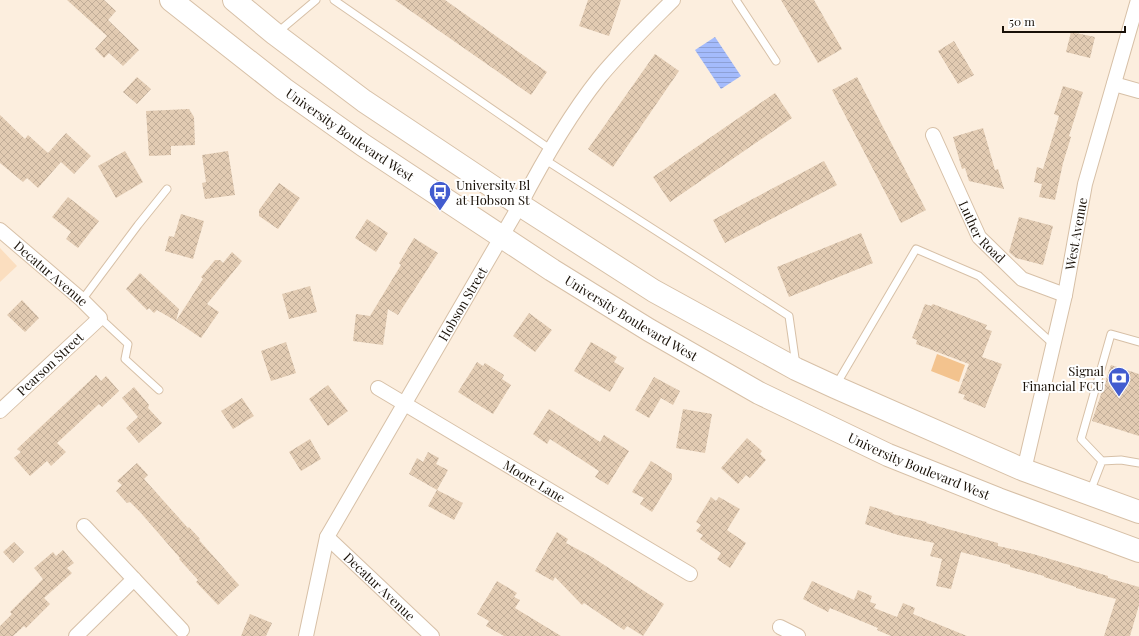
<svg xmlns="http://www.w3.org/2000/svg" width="1139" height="636" font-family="'Playfair Display',serif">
<defs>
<pattern id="water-rules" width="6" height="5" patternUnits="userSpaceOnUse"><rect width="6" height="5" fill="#a4bbfc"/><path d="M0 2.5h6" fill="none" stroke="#8da0d6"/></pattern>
<pattern id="building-cross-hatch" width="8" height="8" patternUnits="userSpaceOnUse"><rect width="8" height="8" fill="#e2cbb2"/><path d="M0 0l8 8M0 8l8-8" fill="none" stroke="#c1ad98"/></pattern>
</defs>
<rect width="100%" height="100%" fill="#fceede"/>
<path fill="#fbdebf" d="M0,248l17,18 -17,16z"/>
<path fill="#f3c38e" d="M937,354l28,11 -6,17 -28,-11z"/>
<path fill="url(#water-rules)" d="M715,37l26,39 -20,13 -26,-39z"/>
<path fill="url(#building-cross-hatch)" d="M67,0h37l12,11 -8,9 31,30 -16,16 -14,-13 -5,5 -9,-9 12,-13z
M395,0h50l102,72 -16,23z
M588,0h33l-12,36 -30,-10z
M781,0h33l28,49 -24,14z
M1071,32l24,5 -5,21 -24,-6z
M954,41l20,34 -16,9 -20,-33z
M655,54l24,17 -66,96 -25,-18z
M137,77l14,12 -14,15 -14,-12z
M857,77l69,133 -25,13 -69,-133z
M1063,86l20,6 -14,44 2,1 -8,26 -8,37 -16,-3 3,-13 -8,-2 3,-15 6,2 16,-53 -5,-2z
M775,93l17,25 -122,84 -17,-25z
M189,109l5,8 1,28 -24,1v9l-22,1 -3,-45z
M0,115l25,24 3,-4 20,18 18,-20 25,23 -17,18 -13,-12 -23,26 -11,-10 -4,4 -23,-19z
M983,128l12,42 3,-1 6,20 -35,-8 -4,-13 -3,1 -9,-32z
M125,151l18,31 -27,16 -18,-32z
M228,151l7,44 -30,4 -3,-16 4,-1 -4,-27z
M824,161l13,24 -112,58 -12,-23z
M279,183l21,15 -22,31 -19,-13v-6z
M68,197l31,24 -21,27 -12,-9 5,-7 -19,-15z
M181,214l23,7 -11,38 -28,-8 4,-15 5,1z
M1019,217l34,9 -10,39 -27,-7 -7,-6z
M367,219l21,14 -12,19 -21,-14z
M861,233l12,30 -84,34 -12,-30z
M414,238l24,15 -40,62 -10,-6 -5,36 -30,-4 3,-27 14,2 31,-51 -2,-2z
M232,252l10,9 -35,43 12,8 -18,26 -25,-17 27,-42 -2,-2 14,-17h5l3,3z
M140,273l39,36 -3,12 -19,-11 -3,3 -5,-5 -2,2 -21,-21z
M310,286l7,26 -28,7 -7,-25z
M22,300l17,18 -14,14 -18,-17z
M925,304l6,2 2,-2 54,21 -2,4 7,2 -10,26 20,7 -17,44 -22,-9 2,-4 -7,-2 11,-29 -53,-20 1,-4 -5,-2z
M529,313l23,17 -17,22 -22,-16z
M286,342l10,31 -25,8 -10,-30z
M591,342l26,15 -3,5 10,6 -14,24 -36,-21z
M477,362l6,4 2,-3 19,12 -2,4 9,6 -18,29 -35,-22z
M1111,365l28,9v62l-47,-15z
M96,375l5,6 5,-5 13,15 -17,16 -3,-3 -42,39 9,9 -15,14 -4,-5 -17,15 -16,-18 7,-6 -4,-3z
M654,377l26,14 -7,14 -12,-7 -12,20 -14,-8z
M328,385l20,26 -20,15 -19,-27z
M134,387l15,18 -1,3 14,15 -23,20 -13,-15 12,-11 -16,-19z
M242,398l12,18 -21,13 -12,-18z
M549,409l51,33 4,-7 25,16 -21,34 -13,-8 4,-6 -49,-32 -3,5 -14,-10z
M683,409l29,5 -7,39 -29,-5z
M747,438l15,13 -2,3 6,6 -16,18 -4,-3 -8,9 -17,-16z
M310,439l11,20 -20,12 -12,-19z
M428,452l11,6 -3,6 12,6 -11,20 -28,-16 8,-16 6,4z
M651,461l21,13v5l-20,33 -12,-8 4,-6 -12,-6z
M137,463l11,12 -4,4 44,49 1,-1 11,12 -1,1 40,45 -21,20 -22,-23 2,-2 -19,-21 1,-1 -40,-46 -10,-10 -3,1 -11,-12 6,-6 -5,-4z
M437,490l26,13 -9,17 -26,-14z
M711,497l5,4 3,-4 21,12 -13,21 19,13 -16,25 -13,-9 4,-6 -21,-14 3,-4 -7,-4 5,-6 -5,-3z
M870,506l23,7 -1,1 35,8 -1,1 72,20v3l35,8 75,22v2l31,9v18l-9,31h-26l12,-37 -40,-11v-1l-32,-10v-1l-34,-9v-2l-49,-13 -10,37 -15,-3 6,-27 -12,-3 4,-13 -36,-8 -33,-11z
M557,532l11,7 -2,4 26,14 72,47 -21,32 -16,-10 -3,4 -40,-27 -2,2 -27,-28 -2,4 -18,-10z
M14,542l10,10 -11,11 -10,-11z
M63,550l11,13 -7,5 5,5 -28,25 6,6 -24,24 -2,-2 -11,10h-13v-10l12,-12 -2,-2 33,-33 -9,-11 19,-16 3,4z
M497,581l20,12 -3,4 6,3 -5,8 46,28h-57l-18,-10 3,-5 -12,-7z
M812,581l42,19 4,-10 14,6 -2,6 6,2 -2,4 23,9 6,-14 12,5 -2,6 54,22h-76l-14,-6 1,-2 -48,-20 -2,4 -25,-13z
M250,614l22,9 -6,13h-25z"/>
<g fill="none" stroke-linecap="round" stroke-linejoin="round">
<g stroke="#d7c0a7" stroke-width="9">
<path id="service" d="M334,0l216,149
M736,0l40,61
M278,32l38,-32
M544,159l245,157 7,49
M82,300l56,-75 29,-36
M100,318l28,26 -3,15 34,31
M1139,342l-28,-8 -30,105 21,22 19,-1 18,3
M836,385l80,-136 63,27 74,68
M1090,492l12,-31"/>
</g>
<g stroke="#d7c0a7" stroke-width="16">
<g id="minor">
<path d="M1114,84l25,7"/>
<path id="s1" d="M933,135l46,102 43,42 43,16"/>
<path id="s2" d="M0,230l82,70 18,18 -100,93"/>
<path id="s3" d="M378,388l312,186"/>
<path id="s4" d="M1024,470l41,-175 20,-111 53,-184"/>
<path d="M84,526l98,104"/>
<path id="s5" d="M327,537l105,99"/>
<path d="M780,627l18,9"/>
<path d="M76,636l58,-57"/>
<path id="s6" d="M306,636l21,-99 193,-332c23,-44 48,-88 79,-127 23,-28 49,-53 74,-78"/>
</g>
</g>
<g stroke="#d7c0a7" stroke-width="24">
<g id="primary">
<path id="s7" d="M171,0l113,89 79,56 189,125 97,60 110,63 129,62 110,44 141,52"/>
<path d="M234,0l41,34 89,67 156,104 134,86 142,78 39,18 189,83 115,42"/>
</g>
</g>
<use href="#service" stroke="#fff" stroke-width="7"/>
<use href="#minor" stroke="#fff" stroke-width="14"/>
<use href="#primary" stroke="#fff" stroke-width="22"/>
</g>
<defs>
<g id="bus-pin" transform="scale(1.15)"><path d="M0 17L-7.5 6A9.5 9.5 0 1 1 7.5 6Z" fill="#425ccf" stroke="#fff"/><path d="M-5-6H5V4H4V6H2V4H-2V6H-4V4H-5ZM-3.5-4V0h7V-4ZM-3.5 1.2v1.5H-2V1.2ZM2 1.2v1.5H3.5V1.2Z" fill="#fff"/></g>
<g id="bank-pin" transform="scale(1.15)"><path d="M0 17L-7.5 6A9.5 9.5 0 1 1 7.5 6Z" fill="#425ccf" stroke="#fff"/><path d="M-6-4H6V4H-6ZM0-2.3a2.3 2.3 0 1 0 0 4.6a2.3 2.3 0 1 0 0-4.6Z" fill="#fff"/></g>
</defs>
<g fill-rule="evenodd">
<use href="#bus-pin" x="440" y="192"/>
<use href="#bank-pin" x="1119" y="378"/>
</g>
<g text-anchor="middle" stroke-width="4" stroke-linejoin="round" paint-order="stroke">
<g font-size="13" fill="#191108" stroke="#fff">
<text dy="5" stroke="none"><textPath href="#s7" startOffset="224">University Boulevard West</textPath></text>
<text dy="5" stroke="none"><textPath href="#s1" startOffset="109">Luther Road</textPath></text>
<text dy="5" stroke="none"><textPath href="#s4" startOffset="242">West Avenue</textPath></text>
<text dy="5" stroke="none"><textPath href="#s2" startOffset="67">Decatur Avenue</textPath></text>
<text dy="5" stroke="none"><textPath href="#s6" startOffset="371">Hobson Street</textPath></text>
<text dy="5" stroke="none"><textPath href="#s7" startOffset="560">University Boulevard West</textPath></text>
<text transform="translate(50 364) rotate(-43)" y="5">Pearson Street</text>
<text dy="5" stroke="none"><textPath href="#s7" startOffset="884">University Boulevard West</textPath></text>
<text dy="5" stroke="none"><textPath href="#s3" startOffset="182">Moore Lane</textPath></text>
<text dy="5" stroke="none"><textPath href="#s5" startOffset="72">Decatur Avenue</textPath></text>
</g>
<g font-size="13" fill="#191108" stroke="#fff" text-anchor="start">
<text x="456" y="190">University Bl<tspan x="456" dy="15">at Hobson St</tspan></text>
<text x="1104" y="376" text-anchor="end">Signal<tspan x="1104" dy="15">Financial FCU</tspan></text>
</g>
</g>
<path d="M1003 26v6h122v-6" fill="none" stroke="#191108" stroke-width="2"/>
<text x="1009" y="26" font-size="12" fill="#191108" stroke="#ffffff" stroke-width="3" paint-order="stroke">50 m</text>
</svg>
